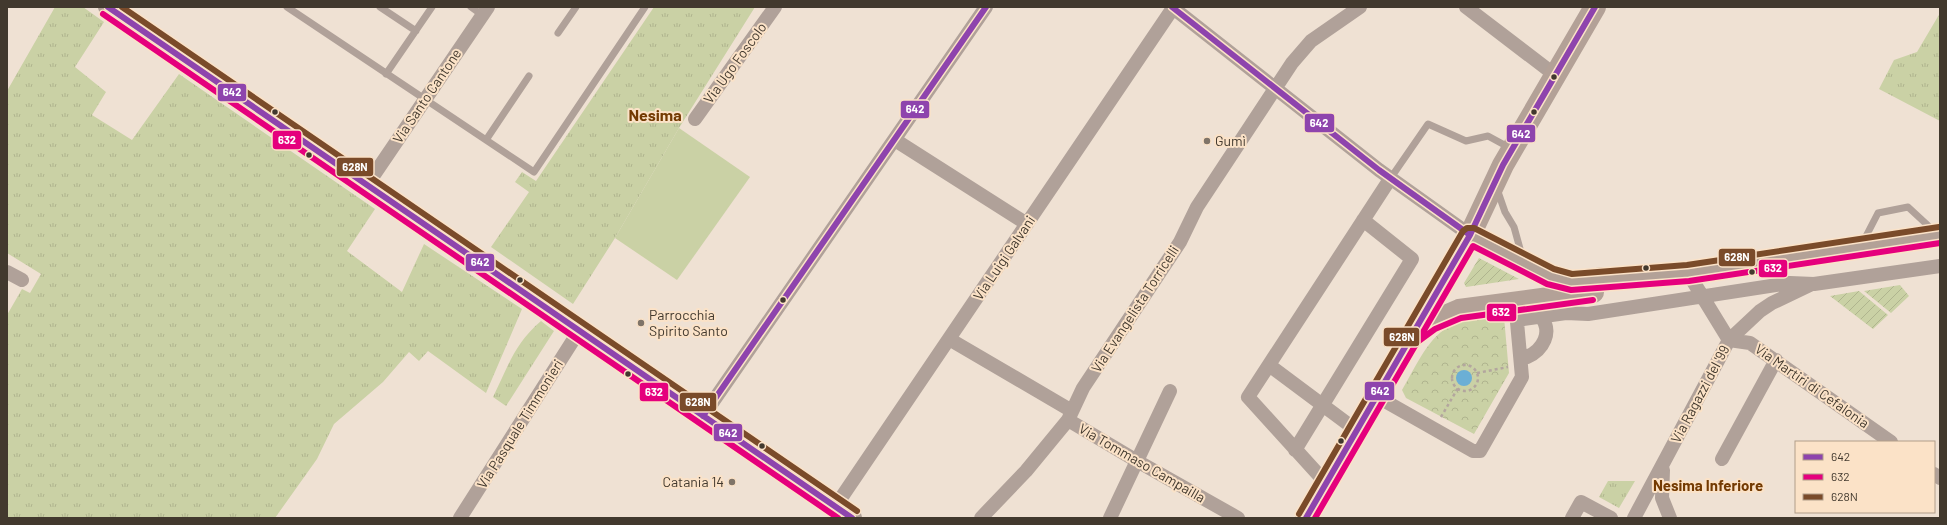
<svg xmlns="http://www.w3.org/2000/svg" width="1947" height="525" font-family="Barlow,sans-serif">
<defs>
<pattern id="grass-tufts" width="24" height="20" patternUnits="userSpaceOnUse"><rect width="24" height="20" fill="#cad1a5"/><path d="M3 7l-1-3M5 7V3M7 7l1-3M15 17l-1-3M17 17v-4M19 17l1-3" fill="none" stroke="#afb48e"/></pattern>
<pattern id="forest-crowns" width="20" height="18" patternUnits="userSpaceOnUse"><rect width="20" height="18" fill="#cad1a5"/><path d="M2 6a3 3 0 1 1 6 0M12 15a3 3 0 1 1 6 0" fill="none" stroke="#afb48e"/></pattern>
<pattern id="garden-furrows" width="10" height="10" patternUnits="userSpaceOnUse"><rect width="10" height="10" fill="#cad1a5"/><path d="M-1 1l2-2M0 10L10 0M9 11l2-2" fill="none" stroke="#afb48e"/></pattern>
</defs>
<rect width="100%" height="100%" fill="#efe1d3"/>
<path fill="url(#grass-tufts)" d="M55,7h28l21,15 -29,45 31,25 -14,23 40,25 47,-66 196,135 -28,42 55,41 22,-48 98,65 -36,84 -58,-42 -9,10 -10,-9 -26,30 -49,42 -17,35 -42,59h-268v-203l15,-26 8,4 11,-19 -34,-21v-162z
M654,7h101l-76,121 -64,110 -42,66 -82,-57 38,-55 -14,-10 7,-10 14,9z
M1940,13v108l-61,-32 15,-29 23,-8z
M541,321l13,10 -48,75 -13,-9c15,-30 21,-53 48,-76z
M1608,481h27l-16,27 -20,-11z"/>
<path fill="url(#forest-crowns)" d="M1500,315l4,2 5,56 -35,61 -68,-36 -4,-8c14,-23 26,-55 52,-66 14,-6 31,-7 46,-9z"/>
<path fill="url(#garden-furrows)" d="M1479,258l40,21 -53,8 -2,-4z
M1900,285l9,11 -18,17 -27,-22z
M1859,291l29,24 -15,14 -43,-33z"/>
<path fill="#cad1a5" d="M679,128l71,49 -73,103 -62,-42z"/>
<path fill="#6bafd5" d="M1456 378a8 8 0 1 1 16 0a8 8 0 1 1-16 0Z"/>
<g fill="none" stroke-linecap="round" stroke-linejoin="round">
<path stroke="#b3a69e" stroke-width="2.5" stroke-dasharray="3 3" stroke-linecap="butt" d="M1452 378a13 13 0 1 1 26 0a13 13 0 1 1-26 0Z
M1477,373l31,-6
M1441,417l17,-29"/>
<path stroke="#b0a199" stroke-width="7" d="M287,7l247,165 111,-165
M380,7l36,24
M471,7l11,8
M558,33l18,-26
M386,74l46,-67
M486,140l43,-64
M1390,179l38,-55 38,17 22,-5 22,12
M1497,189l8,23 9,15 8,29
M1862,244l16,-31 30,-6 27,25"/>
<path stroke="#b0a199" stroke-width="14" d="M1172,7l207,163 91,65
M1466,7l89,68
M695,119l80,-112
M895,140l132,84
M367,185l121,-178
M7,272l15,8
M1517,320l49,-7 22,1 202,-31 24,1 126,-18
M949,339l123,72
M1729,340l21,3 141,99
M1729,340l31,-29 12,-8 40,-19
M1520,353l7,4c16,-7 26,-25 14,-40
M1269,365l87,65
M1376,396l97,55h7l42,-74 -6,-66
M703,416l283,-409
M1068,420l69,41 101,57
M1295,450l117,-191 -49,-39
M1722,459l54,-99
M1663,470l-1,28 8,20
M1934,474l6,4
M1326,483l-78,-86 142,-218
M835,507l338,-499
M460,518l119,-187
M981,518l45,-47 42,-51 15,-32 97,-146 17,-35 95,-144 19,-22 49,-34
M1110,518l60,-127
M1572,518l9,-16 30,16
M1634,518l95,-178 -41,-67"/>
<path stroke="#afa096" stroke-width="20" d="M108,7l744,511"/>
<path stroke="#b3a197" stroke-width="22" d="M1470,235l81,42 20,5 34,-4h32l51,-5 252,-38
M1415,334l16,-12 28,-12 134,-18
M1306,518l164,-283 33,-70 92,-158"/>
<g stroke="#fbe2c7" stroke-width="9">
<path id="bus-1" d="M108,7l744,511
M1172,7l207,163 91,65
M703,416l283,-409
M1306,518l164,-283 33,-70 92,-158"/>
</g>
<g stroke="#fbe2c7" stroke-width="9">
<path id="bus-2" d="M103,14l735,504
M1416,343l19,-14 26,-11 132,-18
M1315,518l158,-272 74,38 24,6 118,-9 251,-38"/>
</g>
<g stroke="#fbe2c7" stroke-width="9">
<path id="bus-3" d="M122,7l735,504
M1299,514l164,-283 4,-3h7l80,41 18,5 115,-9 252,-38"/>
</g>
<use href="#bus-1" stroke="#8e44ad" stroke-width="6"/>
<use href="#bus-2" stroke="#e5007d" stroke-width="6"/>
<use href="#bus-3" stroke="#7a4b2a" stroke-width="6"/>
</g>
<g fill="#42392e" stroke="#fbe2c7" stroke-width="1.5">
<circle cx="1554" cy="77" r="3.5"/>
<circle cx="275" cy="112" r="3.5"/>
<circle cx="1534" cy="112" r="3.5"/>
<circle cx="309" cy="155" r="3.5"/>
<circle cx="1646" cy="268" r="3.5"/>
<circle cx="1752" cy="272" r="3.5"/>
<circle cx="520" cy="280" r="3.5"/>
<circle cx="783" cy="300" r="3.5"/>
<circle cx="628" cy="374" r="3.5"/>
<circle cx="1341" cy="441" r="3.5"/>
<circle cx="762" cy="446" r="3.5"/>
</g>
<g fill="#7f7468" stroke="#fbe2c7" stroke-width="1.5">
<circle cx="1207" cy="141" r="4"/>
<circle cx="641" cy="323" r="4"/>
<circle cx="732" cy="482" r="4"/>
</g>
<g text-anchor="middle" stroke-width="4" stroke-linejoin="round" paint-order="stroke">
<g font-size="14" fill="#42392e" stroke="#fbe2c7">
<text transform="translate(735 63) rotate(-54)" y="5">Via Ugo Foscolo</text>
<text transform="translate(427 96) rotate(-56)" y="5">Via Santo Cantone</text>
<text transform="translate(1004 258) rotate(-56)" y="5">Via Luigi Galvani</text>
<text transform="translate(1135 309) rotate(-57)" y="5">Via Evangelista Torricelli</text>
<text transform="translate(1812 386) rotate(35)" y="5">Via Martiri di Cefalonia</text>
<text transform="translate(1700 394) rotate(-62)" y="5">Via Ragazzi del '99</text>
<text transform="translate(520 424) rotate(-58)" y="5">Via Pasquale Timmonieri</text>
<text transform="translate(1142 463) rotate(30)" y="5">Via Tommaso Campailla</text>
</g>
<g font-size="14" fill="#42392e" stroke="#fbe2c7" text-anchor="start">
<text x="1215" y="146">Gumì</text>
<text x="649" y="320">Parrocchia<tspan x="649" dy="16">Spirito Santo</tspan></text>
<text x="724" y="487" text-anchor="end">Catania 14</text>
</g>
<g font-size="15" font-weight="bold" fill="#733a02" stroke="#fbe2c7">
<text x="1708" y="491">Nesima Inferiore</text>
</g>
<g font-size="16" font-weight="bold" fill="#733a02" stroke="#fbe2c7">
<text x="655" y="121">Nesima</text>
</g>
</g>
<g stroke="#fbe2c7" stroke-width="1.5">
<rect x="217" y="83" width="30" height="19" rx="4" fill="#8e44ad"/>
<rect x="900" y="100" width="30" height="19" rx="4" fill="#8e44ad"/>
<rect x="1304" y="113" width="31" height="20" rx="4" fill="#8e44ad"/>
<rect x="1506" y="124" width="30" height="19" rx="4" fill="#8e44ad"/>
<rect x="272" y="130" width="30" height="20" rx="4" fill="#e5007d"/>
<rect x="336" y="157" width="38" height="20" rx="4" fill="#7a4b2a"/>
<rect x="1718" y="248" width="38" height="19" rx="4" fill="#7a4b2a"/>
<rect x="465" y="253" width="30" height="19" rx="4" fill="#8e44ad"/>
<rect x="1758" y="259" width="30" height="19" rx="4" fill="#e5007d"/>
<rect x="1486" y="303" width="31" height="19" rx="4" fill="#e5007d"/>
<rect x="1383" y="327" width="37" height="20" rx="4" fill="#7a4b2a"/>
<rect x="1364" y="381" width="31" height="20" rx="4" fill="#8e44ad"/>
<rect x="639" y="382" width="30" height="20" rx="4" fill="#e5007d"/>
<rect x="679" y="392" width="38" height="20" rx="4" fill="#7a4b2a"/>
<rect x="713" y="423" width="30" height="19" rx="4" fill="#8e44ad"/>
</g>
<g font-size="11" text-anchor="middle" font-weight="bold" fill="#fff">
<text x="232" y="96">642</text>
<text x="915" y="113">642</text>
<text x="1319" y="127">642</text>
<text x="1521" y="138">642</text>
<text x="287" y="144">632</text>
<text x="355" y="171">628N</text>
<text x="1737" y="261">628N</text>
<text x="480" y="266">642</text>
<text x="1773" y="272">632</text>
<text x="1501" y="316">632</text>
<text x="1402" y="341">628N</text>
<text x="1380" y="395">642</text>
<text x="654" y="396">632</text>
<text x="698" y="406">628N</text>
<text x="728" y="437">642</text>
</g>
<rect width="1947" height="525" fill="none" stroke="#42392e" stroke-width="16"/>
<rect x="1795" y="441" width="140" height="72" fill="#fbe2c7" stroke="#b19e8a"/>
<rect x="1803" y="454" width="20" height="6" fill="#8e44ad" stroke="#b19e8a"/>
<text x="1831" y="461" font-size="12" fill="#42392e">642</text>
<rect x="1803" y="474" width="20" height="6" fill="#e5007d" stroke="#b19e8a"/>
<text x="1831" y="481" font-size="12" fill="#42392e">632</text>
<rect x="1803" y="494" width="20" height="6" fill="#7a4b2a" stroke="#b19e8a"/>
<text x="1831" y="501" font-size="12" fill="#42392e">628N</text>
</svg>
